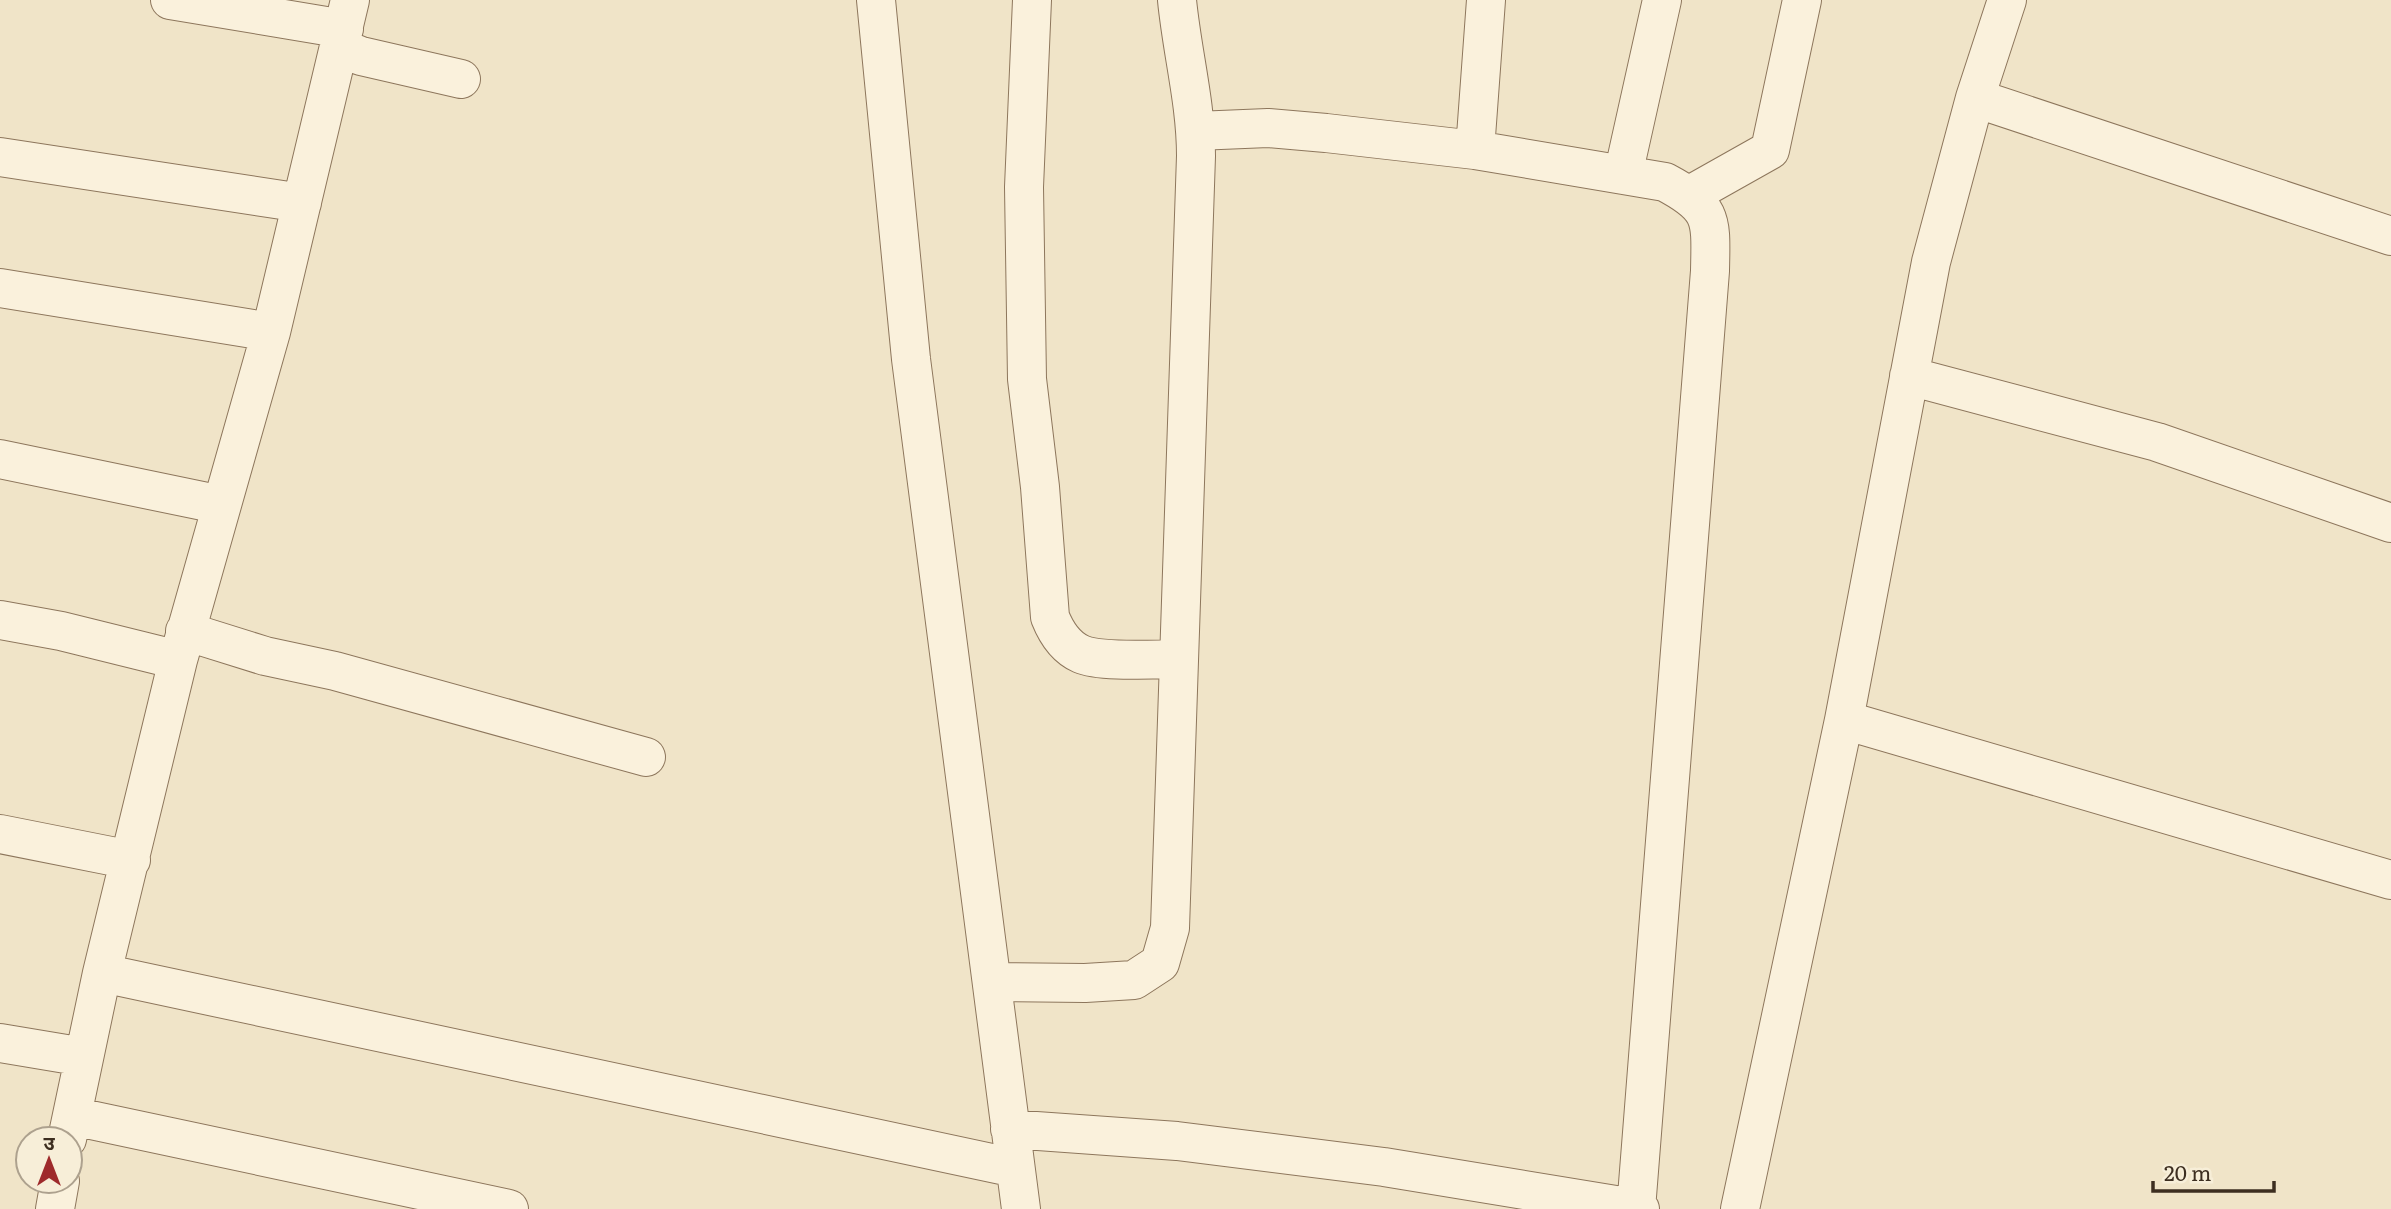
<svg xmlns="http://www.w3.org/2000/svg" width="2391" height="1209" font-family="Literata,'Noto Sans Devanagari',serif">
<rect width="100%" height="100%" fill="#f0e4c8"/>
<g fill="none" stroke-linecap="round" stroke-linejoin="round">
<g stroke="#8d765c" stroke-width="40">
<path id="street" d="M170,0l174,29
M876,0l35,359 110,850
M1032,0l-8,187 3,192 13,108 10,130c6,15 15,30 31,37 21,9 74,5 98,5
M339,47l22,9 100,23
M1975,98l416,138
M1196,131l72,-3 58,5 149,17 190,32c49,26 46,37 45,89l-74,938
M1475,150l11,-150
M0,157l302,46
M1623,175l39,-175
M1690,195l80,-45 32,-150
M0,288l271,44
M1909,376l248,66 234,81
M0,459l222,46
M0,620l61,11 117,29
M185,631l80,25 70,15 311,86
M1844,720l547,160
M0,834l131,26
M102,973l913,195
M992,982l93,1 49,-3 26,-17 10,-35 26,-772c0,-53 -14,-104 -19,-156
M0,1043l84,14
M72,1116l437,93
M1010,1129l167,12 207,26 256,42
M67,1139l35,-166 76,-313 93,-328 79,-332
M55,1209l5,-28
M1740,1209l104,-489 87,-458 44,-164 32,-98"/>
</g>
<use href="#street" stroke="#faf1dc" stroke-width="38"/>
</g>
<g transform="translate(49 1160)"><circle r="33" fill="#f7eed8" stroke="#ada18e" stroke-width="2"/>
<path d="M0-5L12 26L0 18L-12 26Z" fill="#9e2a2b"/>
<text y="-10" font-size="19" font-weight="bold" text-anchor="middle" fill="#3d2e20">उ</text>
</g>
<path d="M2153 1181v10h121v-10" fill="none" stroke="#3d2e20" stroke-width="3.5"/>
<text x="2164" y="1181" font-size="21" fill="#3d2e20" stroke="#f7eed8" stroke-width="5" paint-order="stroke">20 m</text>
</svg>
